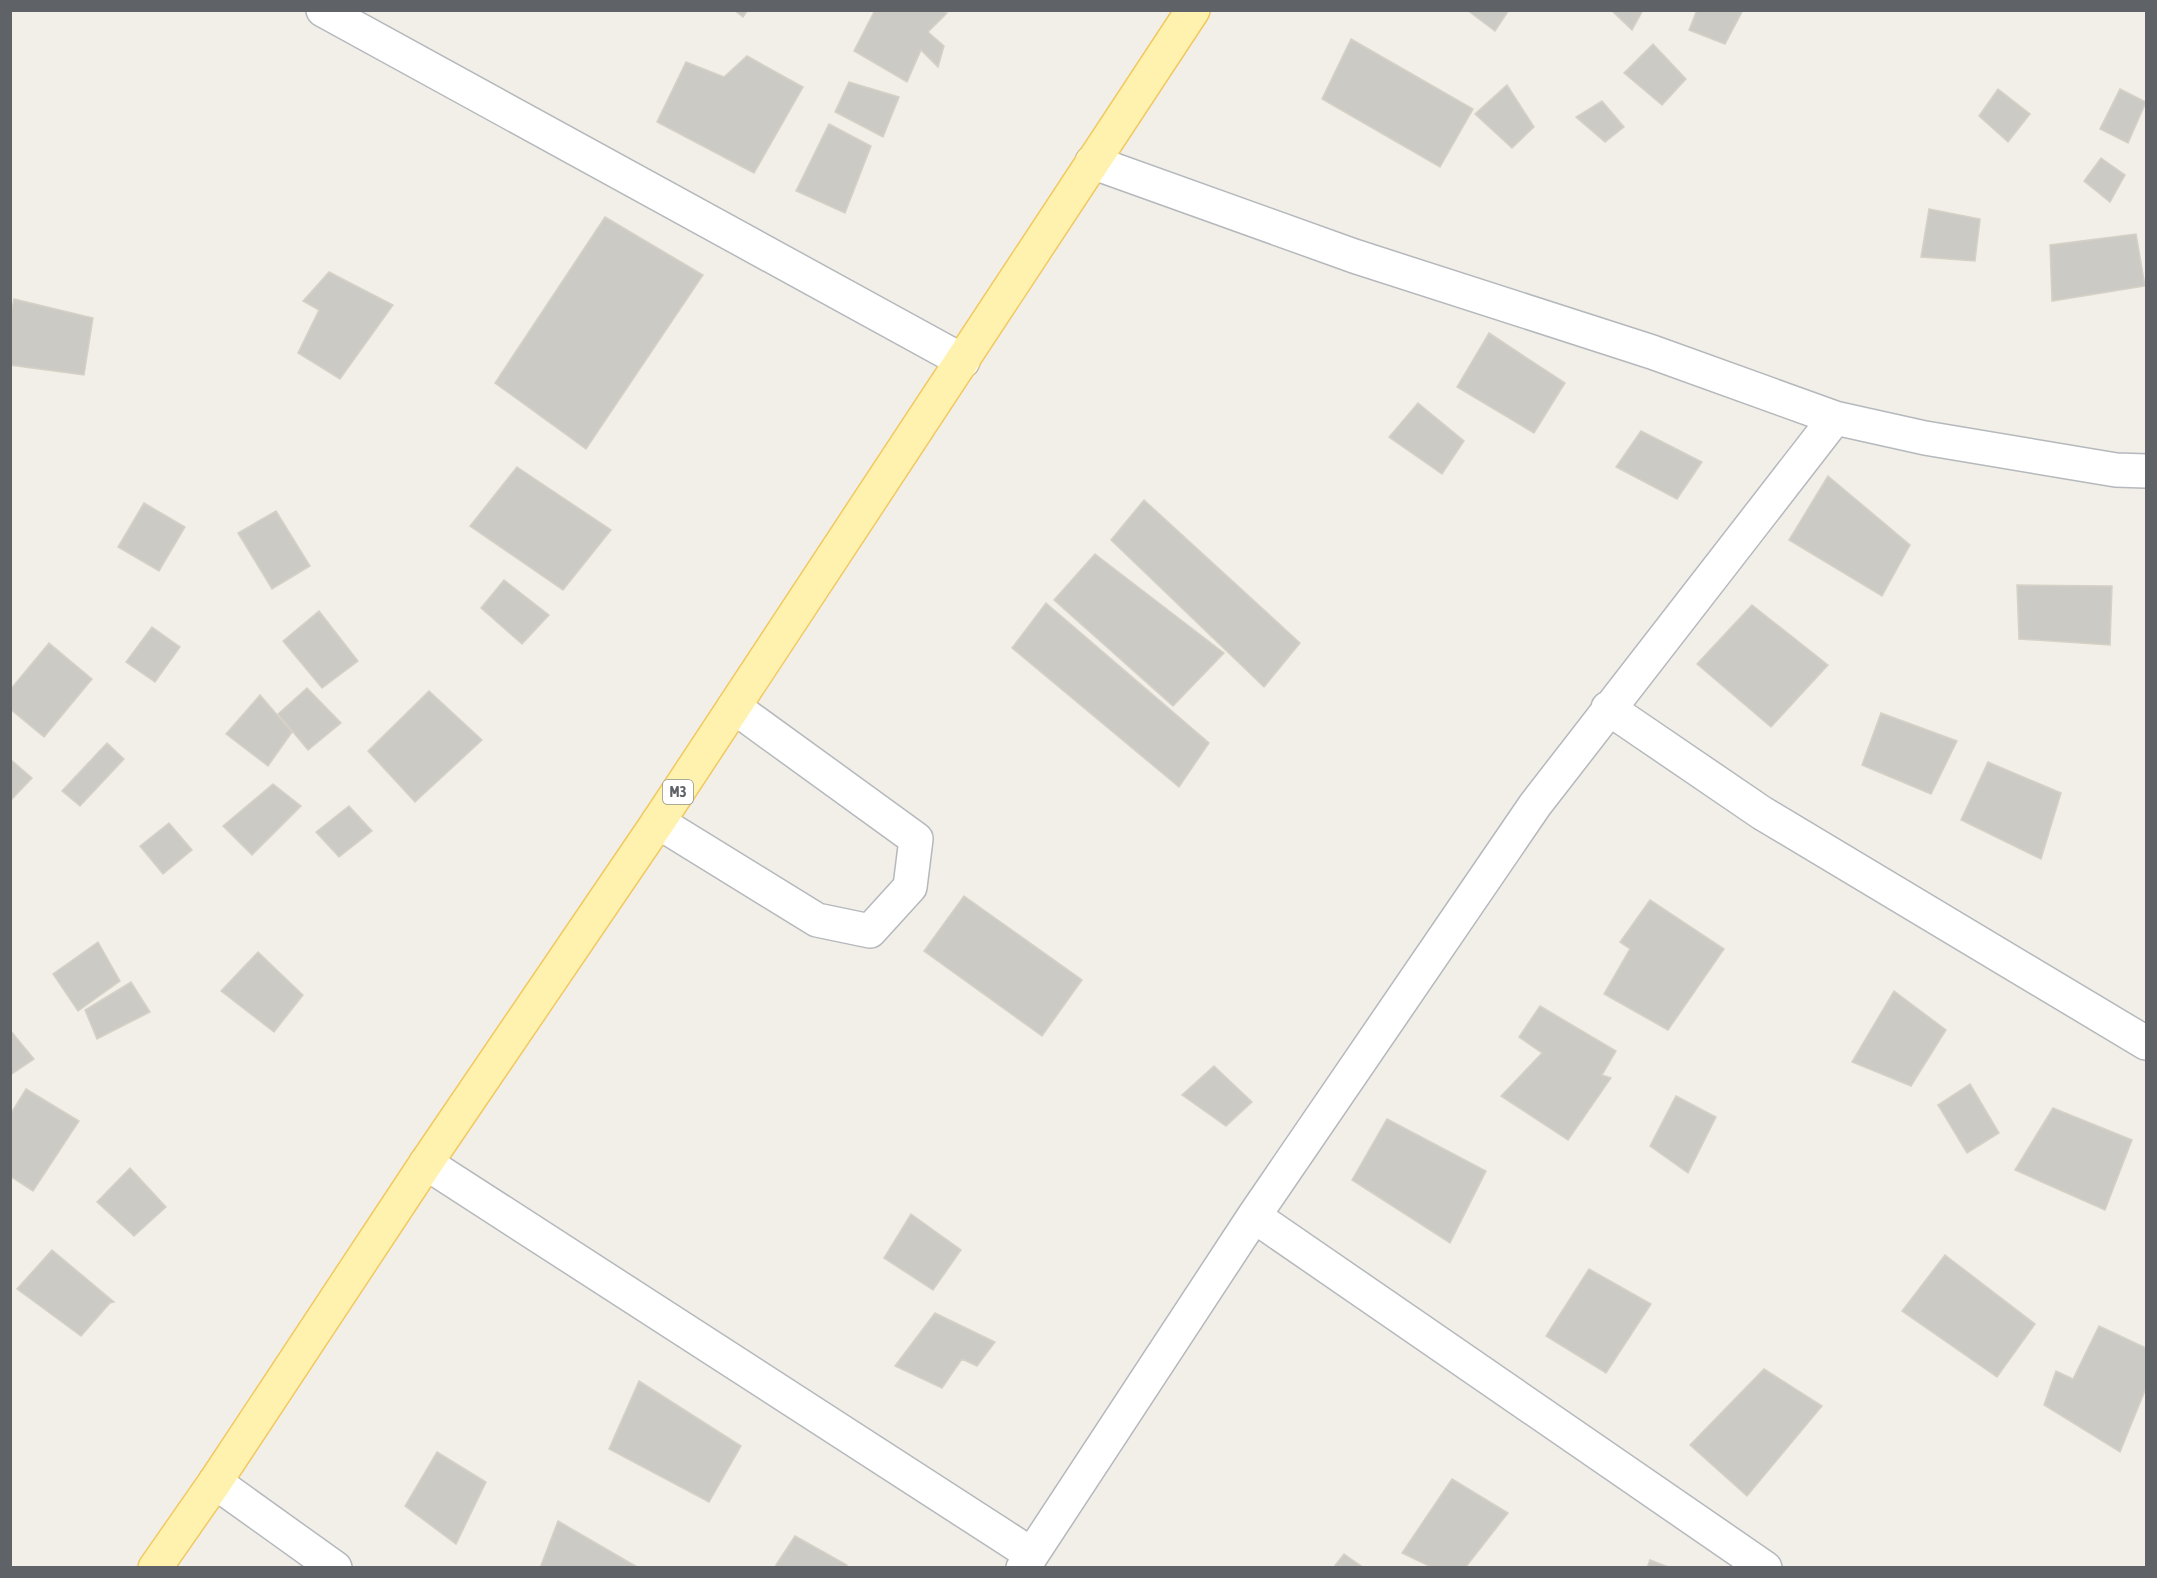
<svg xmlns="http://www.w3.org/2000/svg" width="2157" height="1578" font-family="'Asap Condensed',sans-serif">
<rect width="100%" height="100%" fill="#f1efe8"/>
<path fill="#cccac5" stroke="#d6d1c6" stroke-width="1.5" d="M734,10h14l-5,7z
M875,10h65l7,3 -19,19 16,14 -6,21 -17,-17 -14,32 -53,-31z
M1467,10h42l-14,21z
M1611,10h32l-11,20z
M1697,10h46l-18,34 -36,-14z
M1351,39l122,70 -33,58 -118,-68z
M1653,44l33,35 -24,26 -38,-32z
M747,56l56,31 -49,86 -97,-51 29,-60 38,15z
M849,82l50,15 -16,40 -48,-25z
M1507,85l27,42 -22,21 -37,-34z
M1998,89l32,25 -22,28 -29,-26z
M2120,89l26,13 -18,41 -28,-14z
M1602,101l22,26 -19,15 -29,-25z
M829,124l42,22 -26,67 -49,-22z
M2101,158l24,17 -15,27 -26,-21z
M1929,209l51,10 -5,42 -54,-4z
M605,217l98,58 -117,174 -91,-66z
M2136,234l9,52 -93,15 -2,-56z
M329,272l64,33 -53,74 -42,-26 21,-43 -16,-9z
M14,299l79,19 -9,57 -74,-10v-47z
M1489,333l76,50 -31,50 -77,-46z
M1418,403l46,38 -22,33 -53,-37z
M1641,431l61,31 -25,37 -61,-32z
M517,467l94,63 -48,60 -93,-64z
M1828,476l82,69 -28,51 -93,-56z
M1144,500l156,143 -36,44 -153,-147z
M144,503l41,24 -26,44 -41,-24z
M276,511l34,55 -38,23 -34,-56z
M1095,554l129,99 -51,53 -119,-106z
M504,580l45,35 -27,29 -41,-36z
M2017,585l95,1 -2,59 -91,-6z
M1046,603l163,140 -30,44 -167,-139z
M1752,605l76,60 -57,62 -74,-63z
M319,611l39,50 -36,27 -39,-47z
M152,627l28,20 -25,35 -29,-20z
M49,643l43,36 -48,58 -34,-28v-19z
M307,688l34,35 -33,27 -30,-36z
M429,691l53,49 -67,62 -47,-51z
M260,695l32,37 -24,34 -42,-32z
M1881,713l76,28 -26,53 -69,-29z
M107,743l17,16 -44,47 -18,-15z
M10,759l22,19 -20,21 -2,-1z
M1988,762l73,31 -20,66 -80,-39z
M273,784l28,22 -49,49 -29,-29z
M349,806l23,25 -33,26 -23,-25z
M169,823l23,27 -29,24 -23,-28z
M964,896l118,84 -40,56 -118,-85z
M1650,900l74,49 -56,81 -64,-36 26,-45 -10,-7z
M98,942l22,39 -42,30 -25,-37z
M258,952l45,43 -29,37 -53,-41z
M131,982l19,30 -53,27 -12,-29z
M1894,991l52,39 -35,56 -59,-24z
M1540,1006l76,45 -14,24 9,3 -43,62 -67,-44 41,-43 -23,-16z
M10,1030l24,29 -24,16z
M1214,1066l38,36 -26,24 -44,-31z
M1970,1084l29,49 -32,20 -29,-48z
M26,1089l53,32 -46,70 -23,-15v-61z
M1676,1096l40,21 -28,56 -38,-27z
M2053,1108l79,32 -27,70 -90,-40z
M1387,1119l99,52 -36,72 -98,-63z
M130,1168l36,39 -32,29 -37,-34z
M911,1214l50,36 -28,40 -49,-32z
M52,1250l62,52 -4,1 -29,33 -64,-47z
M1945,1255l90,69 -38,53 -95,-66z
M1589,1269l62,35 -45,69 -60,-37z
M935,1313l60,29 -18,24 -15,-7 -20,29 -47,-22z
M2099,1326l47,22v40l-26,64 -76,-47 12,-34 17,8z
M1764,1369l58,37 -75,90 -57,-51z
M639,1381l102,65 -32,56 -100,-53z
M437,1452l49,30 -30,62 -51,-38z
M1452,1479l56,34 -43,55h-32l-31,-15z
M558,1521l81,47h-99z
M795,1536l52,29 -1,3h-72z
M1344,1554l20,14h-31z
M1650,1560l21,8h-24z"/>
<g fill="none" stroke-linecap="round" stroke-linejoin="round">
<g stroke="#b5b8bc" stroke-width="36">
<path id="minor" d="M323,10l640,351
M1092,162l262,94 298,96 183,66 90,20 191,32 30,1
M1608,708l154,105 384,230
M658,822l159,98 53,11 40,-44 6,-48 -182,-132
M426,1163l605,391
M1254,1216l511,352
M215,1482l120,86
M1023,1568l231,-352 281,-411 300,-387"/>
</g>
<g stroke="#f2c960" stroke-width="36">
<path id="major" d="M155,1568l60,-86 211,-319 232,-341 535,-812"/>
</g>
<use href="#minor" stroke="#fff" stroke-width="33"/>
<use href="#major" stroke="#fff2af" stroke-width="33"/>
</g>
<g text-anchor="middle" stroke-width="6" stroke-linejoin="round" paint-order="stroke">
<rect fill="#fff" stroke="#8f9295" stroke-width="1.5" x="663" y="780" width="30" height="24" rx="4.5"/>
<g font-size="15" font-weight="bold" fill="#5f6368">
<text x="678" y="797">M3</text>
</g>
</g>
<rect width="2157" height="1578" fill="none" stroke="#5f6368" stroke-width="24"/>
</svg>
